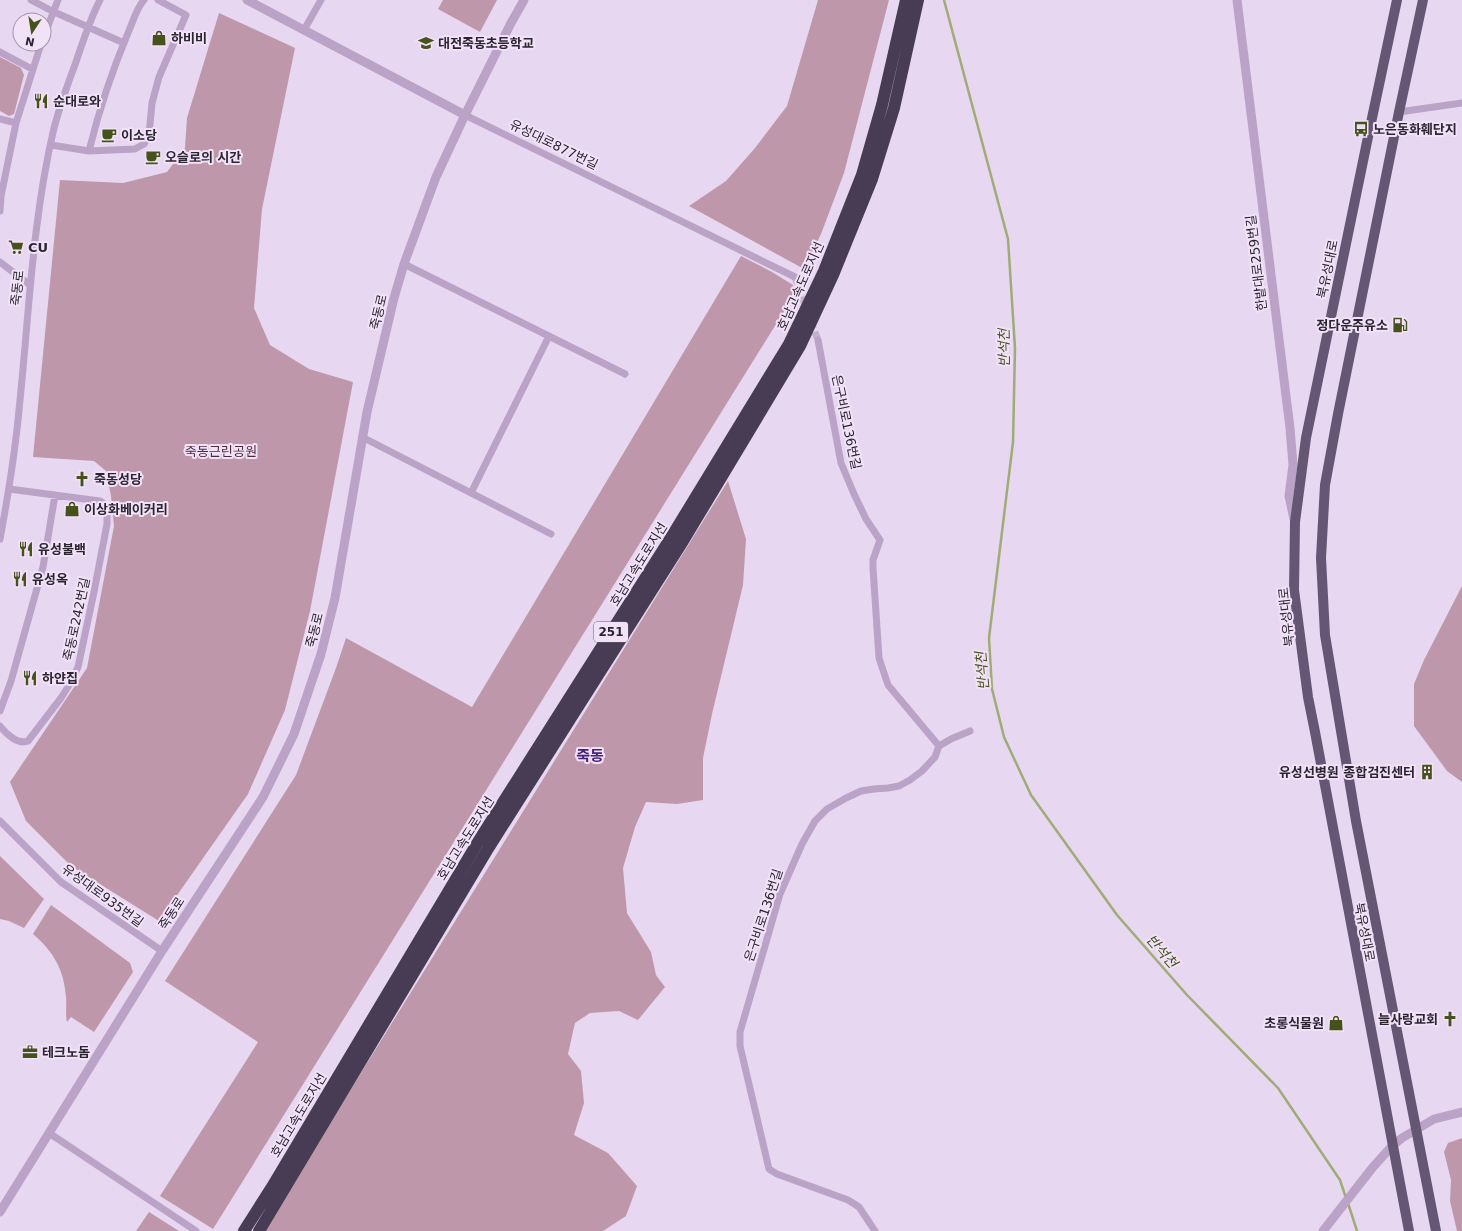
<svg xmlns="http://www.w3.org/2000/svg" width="1462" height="1231" font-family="'DejaVu Sans','Noto Sans KR',sans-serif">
<rect width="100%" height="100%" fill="#e8d7f0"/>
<path fill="#be98aa" d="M443,0h54l-17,32 -42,-23z
M818,0h71l-45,173 -23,61 -17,35 -115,-63 37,-25 29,-33 32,-42z
M219,13l76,35 -33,161 -8,99 16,37 39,24 44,13 -43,229 -25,99 -37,84 -89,127 -88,-55 -45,-45 -16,-39 77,-114 27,-142 -3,-30 -5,-25 -12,-10 -61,-4 27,-277 63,3 44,-11 18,-24 2,-30z
M0,57l21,11 3,7 -10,39 -5,2 -9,-5z
M741,256l31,16 21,13v12l-580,932 -53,-33 98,-154 -93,-61 131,-206 40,-107 10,-30 126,69z
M728,481l18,58 -3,46 -31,129 -9,44v42l-26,4 -31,-2 -11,25 -12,41 4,45 24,39 5,23 9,12 -27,33 -19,-9 -29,2 -15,10 -7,31 13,17 3,32 -10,32 34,18 29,33 -11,30 -23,15h-338l63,-105z
M1462,586v196l-15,-11 -33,-45v-42l10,-24z
M0,856l44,43 -20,29 -15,-7 -9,-2z
M51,905l79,58 3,9 -39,60 -23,-15 -4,5c-2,-8 0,-16 -1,-25 -2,-27 -12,-45 -33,-63z
M1462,1138v93h-5l-7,-30 1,-21 -7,-28 4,-9z
M149,1212l30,19h-43z"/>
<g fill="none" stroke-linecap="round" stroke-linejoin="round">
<path stroke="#a0ab77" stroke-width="2.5" d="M944,0l64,239 7,109 -2,94 -24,196 3,51 12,48 27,58 86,120 70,80 91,93 62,92 6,18
M1348,1203l9,28"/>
<path stroke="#c2b3ca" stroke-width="7" stroke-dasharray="7 3.5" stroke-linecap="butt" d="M795,277l11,31
M811,322l7,18"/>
<path stroke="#baa3c7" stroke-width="7" d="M31,0l21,11 72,32
M304,30l17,-30
M44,36l14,-36
M0,52l32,17
M1399,112l63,-9
M465,115l330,162
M0,119l16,4
M51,145l38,6 46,-2 9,-5 5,-9 3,-32 7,-26 27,-62 -28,-15
M89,151c10,-41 23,-80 39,-118 5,-11 8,-24 16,-33
M0,211l1,-15 15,-73 25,-79
M0,262l30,23
M404,264l221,110
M818,340l23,123 13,31 12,25 14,21 -7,20v8l6,90 9,27 51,61 -4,11 -13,14 -12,9 -11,6 -11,2 -14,1 -13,2 -15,7 -19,11 -12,12 -13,23 -22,50 -40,138v14l29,123 8,5 71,26 11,7 16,24
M362,437l189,97
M471,493l78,-157
M0,539c8,-43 15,-86 19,-129 10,-94 13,-189 35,-282 6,-22 14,-45 22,-66 7,-21 14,-43 24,-62
M0,711l11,-30 32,-114 12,-72
M0,726c6,8 18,19 28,15l33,-43 10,-16 7,-15 16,-75 13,-68v-14l-4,-7 -3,-2 -91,-12
M939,746l12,-7 19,-8
M0,821l61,61 101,69
M49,1133l147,98"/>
<path stroke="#baa3c7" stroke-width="9" d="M247,0l218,115
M1237,0l53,428 3,37 -4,31 5,23
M0,1212l162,-261 101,-154 31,-63 27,-80 14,-56 32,-186 27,-114 10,-34 32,-87 29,-62 46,-92 13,-23
M1323,1231l50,-64 19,-21 10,-8 32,-19 28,-7"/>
<path stroke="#655674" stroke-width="10" d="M1397,0l-29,137 -62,301 -11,84 -1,68 14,107 7,35 94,499
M1423,0l-24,112 -61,302 -13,71 -4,73 4,77 31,186 80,410"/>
<path stroke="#473c53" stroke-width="12" d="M244,1231l28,-44 206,-345 194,-306 117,-192 35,-73 38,-96 20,-70 24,-105
M259,1231l230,-384 194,-306 117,-195 33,-71 39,-96 22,-71 24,-108"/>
</g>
<defs>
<g id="shop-bare" transform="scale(1.2)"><path d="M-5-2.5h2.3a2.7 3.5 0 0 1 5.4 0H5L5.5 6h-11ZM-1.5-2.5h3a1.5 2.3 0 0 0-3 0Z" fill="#45521c" stroke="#f2e2f8" stroke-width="2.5" paint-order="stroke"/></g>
<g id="school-bare" transform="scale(1.2)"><path d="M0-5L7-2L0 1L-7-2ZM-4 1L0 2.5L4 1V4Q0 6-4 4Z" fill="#45521c" stroke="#f2e2f8" stroke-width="2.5" paint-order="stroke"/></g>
<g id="restaurant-bare" transform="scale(1.2)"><path d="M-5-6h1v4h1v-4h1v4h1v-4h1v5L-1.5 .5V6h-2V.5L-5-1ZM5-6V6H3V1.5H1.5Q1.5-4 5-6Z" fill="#45521c" stroke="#f2e2f8" stroke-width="2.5" paint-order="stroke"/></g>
<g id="bus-bare" transform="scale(1.2)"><path d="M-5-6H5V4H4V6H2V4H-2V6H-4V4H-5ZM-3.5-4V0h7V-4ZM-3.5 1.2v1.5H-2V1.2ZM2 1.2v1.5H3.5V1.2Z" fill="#45521c" stroke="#f2e2f8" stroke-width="2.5" paint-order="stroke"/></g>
<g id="cafe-bare" transform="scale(1.2)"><path d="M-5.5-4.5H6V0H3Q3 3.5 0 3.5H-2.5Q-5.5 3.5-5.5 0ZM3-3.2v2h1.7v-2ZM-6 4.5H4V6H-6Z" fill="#45521c" stroke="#f2e2f8" stroke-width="2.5" paint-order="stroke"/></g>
<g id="supermarket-bare" transform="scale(1.2)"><path d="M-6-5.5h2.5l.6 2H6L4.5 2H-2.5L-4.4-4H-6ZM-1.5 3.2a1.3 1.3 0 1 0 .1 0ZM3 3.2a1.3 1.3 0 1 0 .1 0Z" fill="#45521c" stroke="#f2e2f8" stroke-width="2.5" paint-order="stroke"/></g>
<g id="fuel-bare" transform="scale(1.2)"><path d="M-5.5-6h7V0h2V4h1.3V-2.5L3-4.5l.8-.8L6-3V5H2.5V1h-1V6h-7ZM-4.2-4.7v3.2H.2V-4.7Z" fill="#45521c" stroke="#f2e2f8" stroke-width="2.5" paint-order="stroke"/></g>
<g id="church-bare" transform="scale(1.2)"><path d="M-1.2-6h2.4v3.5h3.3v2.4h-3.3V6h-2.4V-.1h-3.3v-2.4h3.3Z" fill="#45521c" stroke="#f2e2f8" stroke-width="2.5" paint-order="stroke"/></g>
<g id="building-bare" transform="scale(1.2)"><path d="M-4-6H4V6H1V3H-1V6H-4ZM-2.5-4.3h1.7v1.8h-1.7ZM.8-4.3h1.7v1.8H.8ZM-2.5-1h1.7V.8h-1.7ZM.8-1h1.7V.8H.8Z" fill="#45521c" stroke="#f2e2f8" stroke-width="2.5" paint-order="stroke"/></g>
<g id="office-bare" transform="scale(1.2)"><path d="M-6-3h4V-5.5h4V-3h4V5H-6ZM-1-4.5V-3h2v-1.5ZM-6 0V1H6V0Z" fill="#45521c" stroke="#f2e2f8" stroke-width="2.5" paint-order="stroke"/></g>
</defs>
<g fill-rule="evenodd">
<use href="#shop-bare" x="159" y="38"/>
<use href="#school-bare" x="426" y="43"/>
<use href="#restaurant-bare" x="41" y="101"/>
<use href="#bus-bare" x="1361" y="129"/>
<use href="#cafe-bare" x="109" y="135"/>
<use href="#cafe-bare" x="153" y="157"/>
<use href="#supermarket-bare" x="16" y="247"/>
<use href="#fuel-bare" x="1400" y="325"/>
<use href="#church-bare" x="82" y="479"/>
<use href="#shop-bare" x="72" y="509"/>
<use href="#restaurant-bare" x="26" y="549"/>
<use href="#restaurant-bare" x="20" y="579"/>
<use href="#restaurant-bare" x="30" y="678"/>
<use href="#building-bare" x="1427" y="772"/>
<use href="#church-bare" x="1450" y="1019"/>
<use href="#shop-bare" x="1336" y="1023"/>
<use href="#office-bare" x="30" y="1052"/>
</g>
<g text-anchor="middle" stroke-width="4" stroke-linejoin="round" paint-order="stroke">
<rect fill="#f2e2f8" stroke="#675e6d" stroke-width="1" x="594" y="622" width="34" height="20" rx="3"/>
<g font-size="12" font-weight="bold" fill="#2b2532">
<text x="611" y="636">251</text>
</g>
<g font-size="13" font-weight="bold" fill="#2b2532" stroke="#f2e2f8" text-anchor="start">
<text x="171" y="43">하비비</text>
<text x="438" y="48">대전죽동초등학교</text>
<text x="53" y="106">순대로와</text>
<text x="1373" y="134">노은동화훼단지</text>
<text x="121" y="140">이소당</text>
<text x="165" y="162">오슬로의 시간</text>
<text x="28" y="252">CU</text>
<text x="1388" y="330" text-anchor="end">정다운주유소</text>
<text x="94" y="484">죽동성당</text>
<text x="84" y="514">이상화베이커리</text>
<text x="38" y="554">유성불백</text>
<text x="32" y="584">유성옥</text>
<text x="42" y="683">하얀집</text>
<text x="1415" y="777" text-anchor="end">유성선병원 종합검진센터</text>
<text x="1438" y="1024" text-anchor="end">늘사랑교회</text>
<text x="1324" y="1028" text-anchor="end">초롱식물원</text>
<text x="42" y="1057">테크노돔</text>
</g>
<g font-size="13" fill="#2b2532" stroke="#f2e2f8">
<text transform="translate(554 144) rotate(26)" y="5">유성대로877번길</text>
<text transform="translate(1256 263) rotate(-97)" y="5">한밭대로259번길</text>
<text transform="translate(1327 269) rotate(-78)" y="5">북유성대로</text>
<text transform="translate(800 286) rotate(-66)" y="5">호남고속도로지선</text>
<text transform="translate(17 288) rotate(-84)" y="5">죽동로</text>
<text transform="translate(378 312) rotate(-77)" y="5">죽동로</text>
<text transform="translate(847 422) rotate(78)" y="5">은구비로136번길</text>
<text transform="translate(638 564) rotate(-58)" y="5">호남고속도로지선</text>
<text transform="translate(1286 617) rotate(-96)" y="5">북유성대로</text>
<text transform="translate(76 619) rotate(-78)" y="5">죽동로242번길</text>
<text transform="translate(314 630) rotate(-76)" y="5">죽동로</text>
<text transform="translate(465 838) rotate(-58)" y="5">호남고속도로지선</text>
<text transform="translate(103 895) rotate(36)" y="5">유성대로935번길</text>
<text transform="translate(171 913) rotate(-57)" y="5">죽동로</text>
<text transform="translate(763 915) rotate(-72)" y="5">은구비로136번길</text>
<text transform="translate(1365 932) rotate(79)" y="5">북유성대로</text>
<text transform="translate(298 1115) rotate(-59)" y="5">호남고속도로지선</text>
</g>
<g font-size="13" fill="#4f2a3b" stroke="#f2e2f8">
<text x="221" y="456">죽동근린공원</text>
</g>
<g font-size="14" font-style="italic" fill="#45521c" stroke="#f2e2f8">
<text transform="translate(1004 348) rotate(-91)" y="5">반석천</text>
<text transform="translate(982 671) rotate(-95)" y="5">반석천</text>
<text transform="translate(1162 951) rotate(49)" y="5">반석천</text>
</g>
<g font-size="15" font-weight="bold" fill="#47217e" stroke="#f2e2f8">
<text x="590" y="761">죽동</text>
</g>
</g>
<g transform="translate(32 32) rotate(192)"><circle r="19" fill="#f2e2f8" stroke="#a296a9"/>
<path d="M0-3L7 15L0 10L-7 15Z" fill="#45521c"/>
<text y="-6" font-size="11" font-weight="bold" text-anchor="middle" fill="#2b2532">N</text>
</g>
</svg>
